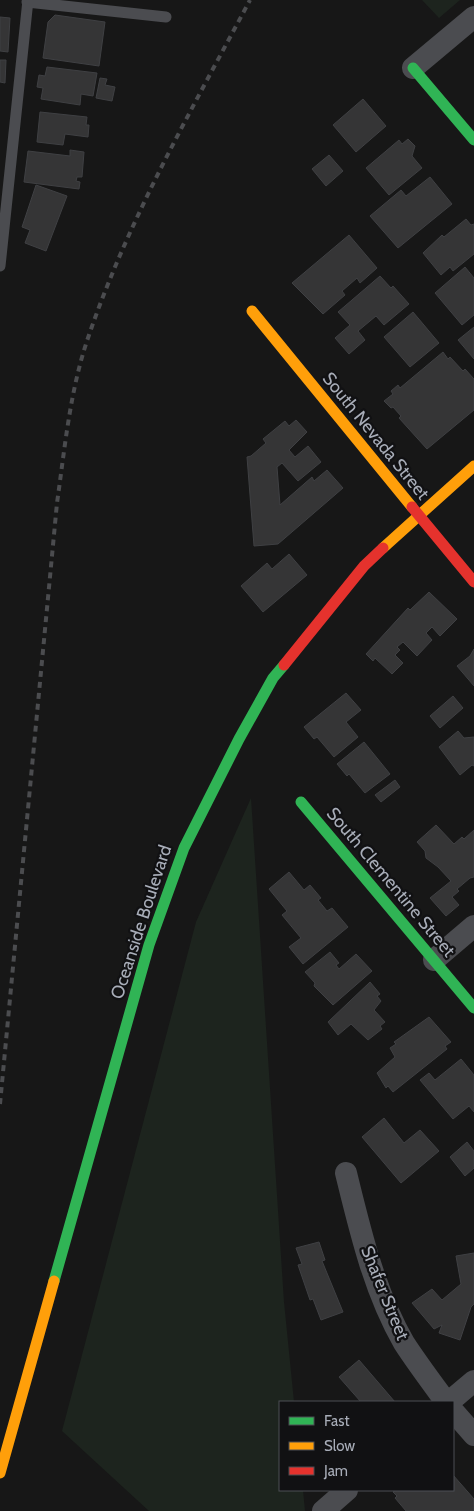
<svg xmlns="http://www.w3.org/2000/svg" width="474" height="1511" font-family="Cabin,sans-serif">
<rect width="100%" height="100%" fill="#171717"/>
<path fill="#1d241e" d="M422,0h38l-21,18z
M251,798l33,504 10,100h-14v88h23l2,21h-156l-87,-80 134,-509z"/>
<path fill="#353536" stroke="#3f4043" d="M55,15l50,7 -6,44 -56,-8 5,-36z
M0,17l10,1 -2,34 -8,-1z
M0,60h6l-1,23 -5,-1z
M47,67l50,6 -4,23 -12,-2 -1,11 -39,-6 2,-11 -6,-1 2,-12 6,1z
M100,78l7,1 -2,6 10,2 -3,14 -16,-3z
M363,99l23,27 -30,26 -23,-27z
M40,112l47,5 -1,8h3l-1,12 -23,-3 -2,11 -26,-3z
M408,139l7,7 -3,10 10,12 -33,27 -23,-27 33,-28 3,4z
M70,150l14,2 -2,25h-5l-1,4 4,1 -1,7 -55,-7 4,-31 42,5z
M329,155l14,16 -17,15 -14,-17z
M430,177l22,27 -54,44 -28,-32 31,-26 5,6z
M36,185l31,11 -21,55 -21,-8 5,-13 -8,-3z
M466,219l5,6 3,-1v30l-21,17 -3,-4 -9,8 -18,-22 19,-18 2,2z
M349,235l28,33 -17,15 -3,-5 -15,13 3,4 -22,19 -31,-31z
M465,267l9,11v37l-12,10 -27,-32z
M380,276l11,12 2,-2 16,18 -25,21 -8,-9 -18,15 7,9 -16,14 -14,-16 15,-13 -12,-13z
M413,312l26,31 -29,24 -26,-30z
M474,327v32l-16,-19z
M443,352l5,7 2,-2 13,14 2,-2 9,10v31l-47,39 -28,-31 2,-2 -8,-9 -2,1 -7,-7 9,-7 -2,-3 7,-6 2,3z
M296,420l11,12 -18,18 6,7 13,-11 13,16 -23,19 -16,-18 -5,4 3,38 32,-28 2,4 13,-11 16,18 -65,56 -24,2 -7,-89 4,-1 15,-13 -3,-4 22,-18 4,5z
M289,554l18,21 -44,37 -22,-26 26,-23 5,6z
M429,592l28,27 -17,17 -8,-9 -6,6 6,7 -15,16 -14,-14 -6,5 3,3 -5,5 8,8 -11,11 -17,-16 -2,3 -7,-7 42,-46 2,2z
M474,649v37l-17,-20 13,-10z
M346,693l15,17 -15,12 12,15 -24,20 -17,-20 -3,2 -10,-12z
M453,696l10,12 -23,20 -10,-12z
M458,731l6,7 10,-1v29l-2,-1 -12,10 -21,-28z
M364,742l26,32 -25,19 -16,-19 -2,2 -10,-12z
M395,780l5,7 -19,15 -6,-7z
M436,825l18,19 8,-7 2,2 10,-9v47l-4,1 -13,11 2,2 -7,6 7,8 -13,11 -16,-18 21,-17 -13,-14 -12,-9 -1,-7 -8,-9z
M289,872l15,18 6,-5 11,13 -3,2 9,11 5,-3 16,19 -45,37 -14,-17 12,-9 -19,-23 5,-4 -18,-22z
M330,952l9,11 -3,2 3,4 17,-15 16,17 -39,34 -19,-19 1,-3 -10,-11z
M370,982l10,12 -3,2 4,5 -7,9 11,12 -5,4 2,3 -14,11 -17,-16 -13,11 -10,-13z
M429,1017l22,25 -6,4 2,3 -54,43 -5,-6 -2,2 -9,-15 18,-16 -5,-9 6,-4 -2,-2z
M461,1059l13,16v37l-5,-6 -16,13 -33,-39 9,-7 6,7z
M384,1118l20,25 16,-13 19,21 -38,32 -39,-46z
M467,1142l7,9v17l-9,8 -15,-19z
M319,1242l6,18 -3,1 21,51 -22,8 -8,-21 -3,1 -12,-35 4,-1 -6,-16z
M474,1253v51l-3,3 -11,33 -21,-7 3,-8 -8,4 -22,-26 20,-14 10,11 19,-16 -5,-28z
M359,1360l36,42h-34l-22,-25z
M453,1475l21,24v12h-68l-11,-13 2,-2 -4,-4 3,-2h57z"/>
<g fill="none" stroke-linecap="round" stroke-linejoin="round">
<path stroke="#4b4c50" stroke-width="11" d="M27,2l139,15
M0,266l28,-266"/>
<path stroke="#4b4c50" stroke-width="22" d="M413,68l61,-51
M434,960l40,-34
M346,1173c14,57 28,118 58,170 13,20 28,40 42,59
M449,1402l25,-21
M453,1411l21,24
M323,1511l24,-21"/>
<path stroke="#30b455" stroke-width="11" d="M413,68l61,72
M301,802l173,206
M54,1281l95,-336 35,-97 55,-109 34,-61 11,-13"/>
<path stroke="#ff9f0a" stroke-width="11" d="M252,311l160,196
M383,548l91,-82
M0,1473l54,-192"/>
<path stroke="#e5322d" stroke-width="11" d="M412,507l62,75
M284,665l80,-99 19,-18"/>
<path stroke="#4b4c4f" stroke-width="4" stroke-dasharray="6 5" stroke-linecap="butt" d="M0,1104l57,-601c8,-56 13,-114 32,-168 40,-117 103,-226 161,-335"/>
</g>
<g text-anchor="middle" stroke-width="4.5" stroke-linejoin="round" paint-order="stroke">
<g font-size="18" fill="#a8adb8" stroke="#111113">
<text transform="translate(376 436) rotate(51)" y="6">South Nevada Street</text>
<text transform="translate(391 882) rotate(50)" y="6">South Clementine Street</text>
<text transform="translate(141 922) rotate(-72)" y="6">Oceanside Boulevard</text>
<text transform="translate(385 1293) rotate(68)" y="6">Shafer Street</text>
</g>
</g>
<rect x="279" y="1401" width="175" height="90" fill="#111113" stroke="#4d4f55"/>
<rect x="289" y="1417" width="25" height="8" fill="#30b455" stroke="#4d4f55"/>
<text x="324" y="1426" font-size="15" fill="#a8adb8">Fast</text>
<rect x="289" y="1442" width="25" height="8" fill="#ff9f0a" stroke="#4d4f55"/>
<text x="324" y="1451" font-size="15" fill="#a8adb8">Slow</text>
<rect x="289" y="1467" width="25" height="8" fill="#e5322d" stroke="#4d4f55"/>
<text x="324" y="1476" font-size="15" fill="#a8adb8">Jam</text>
</svg>
